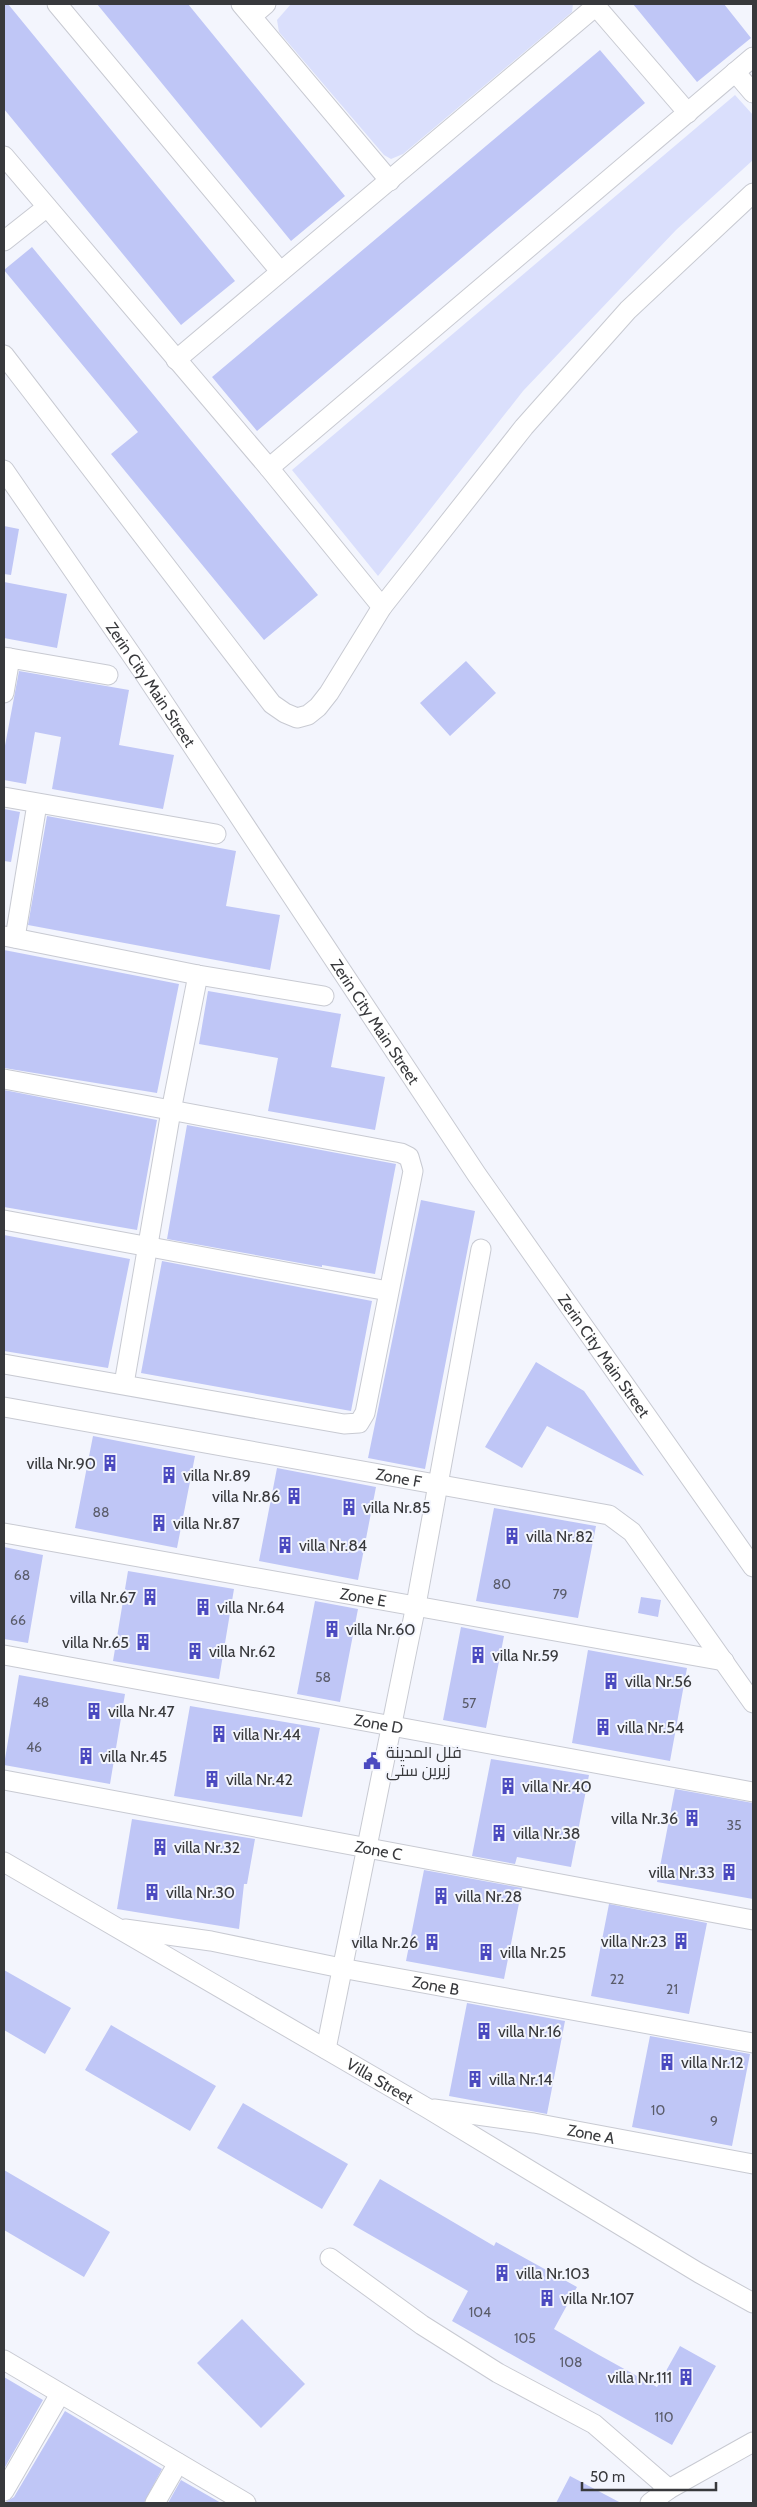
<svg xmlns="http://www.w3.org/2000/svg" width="757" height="2507" font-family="Cabin,Cairo,sans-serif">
<rect width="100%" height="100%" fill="#f3f5fd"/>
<path fill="#dadffc" d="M291,4h282l-1,8 -169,142 -12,5 -7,-4 -105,-123 -2,-12z
M735,95l18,20v45l-77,70 -153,161 -145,185 -86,-106z"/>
<path fill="#bfc6f6" d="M4,4h4l227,277 -54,44 -177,-216z
M97,4h91l157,192 -54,45z
M633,4h91l27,34 -54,44z
M600,50l45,53 -388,328 -45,-54z
M32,247l286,348 -54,45 -153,-186 27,-22 -134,-162z
M4,526l15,3 -8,46 -7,-1z
M4,582l63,12 -10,54 -53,-10z
M466,661l30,32 -46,43 -30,-33z
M19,671l110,19 -10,55 55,10 -11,54 -111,-20 9,-52 -26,-5 -9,52 -22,-4v-29z
M4,809l16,3 -9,50 -7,-1z
M47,816l189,35 -10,55 54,9 -10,55 -242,-45z
M4,950l175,34 -22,109 -153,-25z
M208,991l133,23 -10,53 54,10 -10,53 -107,-19 10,-53 -79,-14z
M4,1090l153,30 -20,110 -133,-23z
M187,1125l209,39 -21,110 -53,-9v2l-155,-28z
M421,1200l54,11 -50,258 -57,-11z
M4,1235l126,24 -22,109 -104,-17z
M162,1261l210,40 -21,110 -210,-38z
M536,1362l48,29 60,85 -97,-50 -25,42 -37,-21z
M93,1436l102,20 -18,92 -102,-20z
M277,1468l99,19 -18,93 -99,-19z
M494,1508l102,18 -18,92 -102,-17z
M4,1547l39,8 -15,88 -24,-4z
M128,1571l106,18 -15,90 -106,-18z
M641,1597l20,3 -3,17 -20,-4z
M315,1601l43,8 -18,93 -43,-8z
M461,1627l43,9 -18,92 -43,-8z
M588,1650l99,18 -17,93 -98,-18z
M19,1675l106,19 -15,90 -106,-19z
M190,1706l130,22 -18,89 -128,-21z
M491,1759l98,16 -18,92 -54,-10 -2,7 -43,-8z
M675,1789l78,14v96l-96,-17z
M132,1819l123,20 -8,45h-3l-5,45 -122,-20z
M424,1870l98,18 -18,91 -98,-18z
M609,1904l98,19 -18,91 -98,-18z
M4,1970l67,38 -26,46 -41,-24z
M467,2003l98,18 -18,93 -98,-18z
M111,2025l105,61 -26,45 -105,-61z
M650,2036l100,18 -18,92 -100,-19z
M243,2103l105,61 -26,45 -105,-61z
M4,2170l106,62 -26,45 -80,-47z
M380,2179l114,67 2,-4 81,45 -23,42 45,26 58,32 23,-41 36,20 -44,79 -220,-124 16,-30 -115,-66z
M242,2319l63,65 -44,44 -64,-65z
M4,2377l39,23 -39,69z
M65,2411l97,58 -18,34h-140l10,-6z
M570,2476l51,27h-65z
M181,2480l40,23h-53z"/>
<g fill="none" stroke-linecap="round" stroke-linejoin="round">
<g stroke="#c8cad2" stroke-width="21">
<g id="minor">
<path d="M57,4l223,267"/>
<path d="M241,4l149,177"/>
<path d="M594,4l94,109"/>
<path d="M252,16l14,-12"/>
<path d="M735,72l18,21"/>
<path d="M4,156l265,312 113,139"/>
<path d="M4,241l43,-34"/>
<path d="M4,355l268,349 13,9 12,5 11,-3 10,-8 11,-14 53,-86 142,-180 104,-117 125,-117"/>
<path d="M176,360l420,-354"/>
<path d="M269,468l484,-411"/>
<path id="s1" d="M4,470l140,203 333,502 276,392"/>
<path d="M4,657l104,18"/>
<path d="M4,693l6,-35"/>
<path d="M4,797l212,37"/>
<path d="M4,936l194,39 126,21"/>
<path d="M15,938l22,-134"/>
<path d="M4,1079l397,74 8,4 4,14 -48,242 -6,10 -15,1 -340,-60"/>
<path d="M4,1220l384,71"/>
<path d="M124,1384l47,-273 27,-136"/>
<path id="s2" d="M4,1407l605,108 23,17 121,171"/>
<path id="s3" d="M4,1533l720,128"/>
<path id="s4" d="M4,1655l749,137"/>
<path id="s5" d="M4,1780l749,140"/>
<path id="s6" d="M4,1862l423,246 272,165 54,30"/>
<path id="s7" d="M125,1929l86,12 130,27 412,75"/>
<path d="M326,2049l90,-444 65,-356"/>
<path id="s8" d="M434,2109l100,14 219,41"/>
<path d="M330,2258l92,67 76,48 96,51 75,65"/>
<path d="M4,2360l242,143"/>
<path d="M4,2491l56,-97"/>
<path d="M155,2503l23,-40"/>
<path d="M650,2503l19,-14 84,-47"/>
</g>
</g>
<use href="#minor" stroke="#fff" stroke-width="19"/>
</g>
<defs>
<g id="building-bare" transform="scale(1.35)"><path d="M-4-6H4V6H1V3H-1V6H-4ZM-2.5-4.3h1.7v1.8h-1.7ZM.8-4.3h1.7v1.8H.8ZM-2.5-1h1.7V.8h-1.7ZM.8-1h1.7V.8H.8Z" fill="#4b4ac0" stroke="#f3f5fd" stroke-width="2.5" paint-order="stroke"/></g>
<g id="civic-bare" transform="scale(1.35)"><path d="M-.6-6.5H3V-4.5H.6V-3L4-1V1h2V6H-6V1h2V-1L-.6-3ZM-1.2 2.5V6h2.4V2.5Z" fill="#4b4ac0" stroke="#f3f5fd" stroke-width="2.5" paint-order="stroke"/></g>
</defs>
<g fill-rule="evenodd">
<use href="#building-bare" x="110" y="1463"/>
<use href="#building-bare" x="169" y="1475"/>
<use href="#building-bare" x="294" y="1496"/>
<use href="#building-bare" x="349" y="1507"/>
<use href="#building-bare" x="159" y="1523"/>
<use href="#building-bare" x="512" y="1536"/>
<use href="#building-bare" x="285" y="1545"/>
<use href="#building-bare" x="150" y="1597"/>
<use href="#building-bare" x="203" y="1607"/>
<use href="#building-bare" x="332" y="1629"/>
<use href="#building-bare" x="143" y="1642"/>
<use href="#building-bare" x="195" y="1651"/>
<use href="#building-bare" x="478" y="1655"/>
<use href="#building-bare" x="611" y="1681"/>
<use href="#building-bare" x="94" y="1711"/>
<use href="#building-bare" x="603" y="1727"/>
<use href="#building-bare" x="219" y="1734"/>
<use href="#building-bare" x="86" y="1756"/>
<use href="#civic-bare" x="372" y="1761"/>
<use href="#building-bare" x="212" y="1779"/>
<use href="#building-bare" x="508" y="1786"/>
<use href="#building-bare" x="692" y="1818"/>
<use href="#building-bare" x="499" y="1833"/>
<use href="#building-bare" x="160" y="1847"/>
<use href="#building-bare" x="729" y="1872"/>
<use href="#building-bare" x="152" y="1892"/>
<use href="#building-bare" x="441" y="1896"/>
<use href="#building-bare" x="681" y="1941"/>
<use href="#building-bare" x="432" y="1942"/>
<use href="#building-bare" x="486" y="1952"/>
<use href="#building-bare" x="484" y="2031"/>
<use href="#building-bare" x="667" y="2062"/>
<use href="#building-bare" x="475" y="2079"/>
<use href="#building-bare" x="502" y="2273"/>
<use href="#building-bare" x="547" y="2298"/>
<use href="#building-bare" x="686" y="2377"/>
</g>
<g text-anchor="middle" stroke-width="4" stroke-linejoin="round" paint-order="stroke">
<g font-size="14" fill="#5a5c6a">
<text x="101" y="1517">88</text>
<text x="22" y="1580">68</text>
<text x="502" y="1589">80</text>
<text x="560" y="1599">79</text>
<text x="18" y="1625">66</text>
<text x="323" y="1682">58</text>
<text x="41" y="1707">48</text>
<text x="469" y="1708">57</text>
<text x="34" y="1752">46</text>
<text x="734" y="1830">35</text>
<text x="617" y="1984">22</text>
<text x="672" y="1994">21</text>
<text x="658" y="2115">10</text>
<text x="714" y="2126">9</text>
<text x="480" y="2317">104</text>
<text x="525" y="2343">105</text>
<text x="571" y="2367">108</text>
<text x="664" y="2422">110</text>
</g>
<g font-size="16" fill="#38393c" stroke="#f3f5fd">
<text dy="6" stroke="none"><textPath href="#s1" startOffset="260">Zerin City Main Street</textPath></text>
<text dy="6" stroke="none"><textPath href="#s1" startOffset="665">Zerin City Main Street</textPath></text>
<text dy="6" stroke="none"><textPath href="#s1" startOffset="1070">Zerin City Main Street</textPath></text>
<text dy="6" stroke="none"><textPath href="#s2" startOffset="401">Zone F</textPath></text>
<text dy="6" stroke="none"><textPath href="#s3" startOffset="365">Zone E</textPath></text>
<text dy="6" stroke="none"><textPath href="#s4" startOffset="381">Zone D</textPath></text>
<text dy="6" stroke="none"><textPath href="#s5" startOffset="381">Zone C</textPath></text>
<text dy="6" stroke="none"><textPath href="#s7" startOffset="316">Zone B</textPath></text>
<text dy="6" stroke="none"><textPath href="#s6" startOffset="435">Villa Street</textPath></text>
<text dy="6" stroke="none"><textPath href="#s8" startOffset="159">Zone A</textPath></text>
</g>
<g font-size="16" fill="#38393c" stroke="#f3f5fd" text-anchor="start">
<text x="96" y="1469" text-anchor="end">villa Nr.90</text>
<text x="183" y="1481">villa Nr.89</text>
<text x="280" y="1502" text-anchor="end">villa Nr.86</text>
<text x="363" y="1513">villa Nr.85</text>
<text x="173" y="1529">villa Nr.87</text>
<text x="526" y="1542">villa Nr.82</text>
<text x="299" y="1551">villa Nr.84</text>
<text x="136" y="1603" text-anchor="end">villa Nr.67</text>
<text x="217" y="1613">villa Nr.64</text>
<text x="346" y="1635">villa Nr.60</text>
<text x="129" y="1648" text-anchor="end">villa Nr.65</text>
<text x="209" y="1657">villa Nr.62</text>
<text x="492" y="1661">villa Nr.59</text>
<text x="625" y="1687">villa Nr.56</text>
<text x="108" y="1717">villa Nr.47</text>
<text x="617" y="1733">villa Nr.54</text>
<text x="233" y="1740">villa Nr.44</text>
<text x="386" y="1758">فلل المدينة<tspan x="386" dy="18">زیرین ستی</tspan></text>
<text x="100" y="1762">villa Nr.45</text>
<text x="226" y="1785">villa Nr.42</text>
<text x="522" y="1792">villa Nr.40</text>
<text x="678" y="1824" text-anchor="end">villa Nr.36</text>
<text x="513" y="1839">villa Nr.38</text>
<text x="174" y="1853">villa Nr.32</text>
<text x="715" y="1878" text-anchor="end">villa Nr.33</text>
<text x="166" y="1898">villa Nr.30</text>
<text x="455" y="1902">villa Nr.28</text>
<text x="667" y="1947" text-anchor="end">villa Nr.23</text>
<text x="418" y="1948" text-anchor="end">villa Nr.26</text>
<text x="500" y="1958">villa Nr.25</text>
<text x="498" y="2037">villa Nr.16</text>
<text x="681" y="2068">villa Nr.12</text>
<text x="489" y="2085">villa Nr.14</text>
<text x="516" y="2279">villa Nr.103</text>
<text x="561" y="2304">villa Nr.107</text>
<text x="672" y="2383" text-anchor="end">villa Nr.111</text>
</g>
</g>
<rect width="757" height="2507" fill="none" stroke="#38393c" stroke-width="10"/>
<path d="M582 2482v8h134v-8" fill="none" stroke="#38393c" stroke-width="2.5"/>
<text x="590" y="2482" font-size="15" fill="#38393c" stroke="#f3f5fd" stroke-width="4" paint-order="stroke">50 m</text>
</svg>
